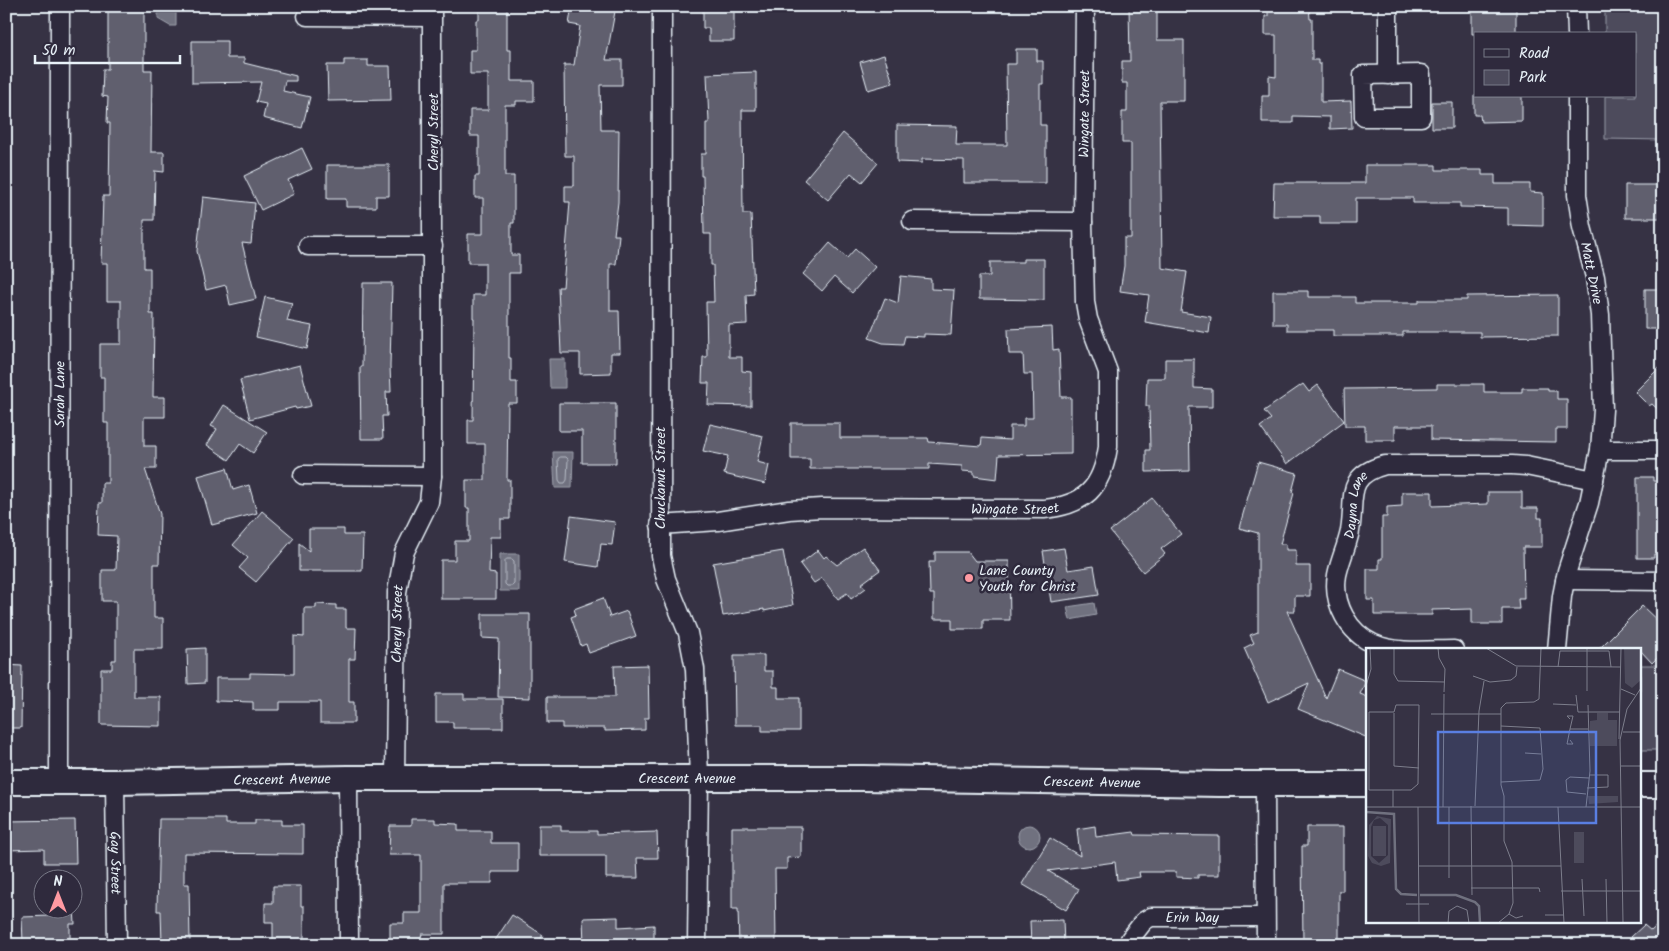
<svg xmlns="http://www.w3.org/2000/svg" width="1669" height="951" font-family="Kalam,sans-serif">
<rect width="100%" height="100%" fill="#363244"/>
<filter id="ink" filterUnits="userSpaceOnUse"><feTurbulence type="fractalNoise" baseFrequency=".02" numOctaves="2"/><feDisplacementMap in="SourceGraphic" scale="10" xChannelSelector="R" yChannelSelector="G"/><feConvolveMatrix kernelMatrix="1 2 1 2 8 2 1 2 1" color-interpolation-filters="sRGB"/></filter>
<g filter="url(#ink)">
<path fill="#4d4b5c" stroke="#9a9eaa" d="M1605,6h58v134l-58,-1v-43h30v-62h-30z
M1640,665h23v85h-23z"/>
<path fill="#70717f" stroke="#a0a4af" d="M158,6h18v20h-6l-12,-7z
M549,359h16v29h-15z
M553,452h20l-1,36h-17z
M500,554h19v37h-19z
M1094,603l2,12 -26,5 -3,-13z
M1018 836a11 11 0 1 1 22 0a11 11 0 1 1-22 0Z"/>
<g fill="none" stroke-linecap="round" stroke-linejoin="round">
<path stroke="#b8bec8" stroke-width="1" d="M561,457h5l2,2 -1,21 -2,3h-4l-2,-3 -1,-21z
M507,559h5l2,2v23l-2,2h-5l-2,-2v-23z"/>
</g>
<path fill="#605e6e" stroke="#e8f1f8" d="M108,6h36v64h8l-1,82h13v20l-9,-1 -1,49h-10v48h6v46h4l-1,83h12v20h-21v29h12v23h-11l15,45 -1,50h-5v54h9v31h-29v48h27v29l-60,-1v-56h11v-9h4v-59h-14v-31h14l1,-34 -19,-1 1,-32h3v-20h6v-60h-4v-46h-4v-33h21v-43h-14v-38h-6l2,-67h6l1,-73h-3l1,-26 -6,-1 1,-27h5z
M479,6h28v44h4v31h23v20h-18v4h-11v71h9v47h-3v32h8v18h-10v85h2v24h6v21h-9l-1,77h3v39h-9v18h-11l-1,36 7,1v25h-55v-39h14v-19h14v-33h-3v-28h19v-36h-17v-24h5l1,-102h-1v-23h12v-32h-17v-29h15v-36h-8v-22h4v-40h-9v-26h18v-36h-18v-24h6v-30h3z
M572,6h44l-10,54h16v25h-22l1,45h18l-1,72 -4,33h5l-3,29h-6v47h9l1,42h-9v20l-31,1v-21h-19l-3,-66h5l7,-85h-5v-16h9v-30h-9l-1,-91h10l6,-39 -11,-2z
M703,6h31v35h-25v-13h-6z
M1129,6h28v34h27v61h-24l2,167 25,4 -6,40 30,5 -2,16 -64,-11 4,-27 -29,-4 4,-25v-28h7v-95h-9v-31h5v-29h-5v-22h8z
M1268,6h41l1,13h2v41h6v4h3v38l30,-1 1,27 -22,1v-12l-37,-1v7h-31v-27h7v-20l7,1v-42h-11v-19h3z
M1472,6h44v28h-44z
M192,41h35v17h17v5l52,13v5h-11l-2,10 27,6 -8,31 -39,-10 3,-14 -10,-2 5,-20 -69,1z
M1016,49h21v12h6v23h-3v41h6v58h-82v-23l-42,-1v4l-25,-1v-37l60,1 -1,19h51l-1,-81h10z
M884,55l9,28 -25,7 -8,-28z
M344,60h24v6h22l1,34 -63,1 -1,-36h17z
M756,72v38h-14l1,104h8l3,80 -8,1 1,29 -18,1v32h13v14l9,1v34l-43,-1 1,-22h-7l1,-26h4l-1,-55h8l-1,-37h-2v-31h-7l-1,-58h-2v-22h5v-31h3l-2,-49z
M1474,96h48v25l-41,1 -1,-7h-6z
M1432,102h20v26h-20z
M843,133l35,30 -16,19 -11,-9 -23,27 -24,-20z
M302,148l10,21 -24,11 6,14 -33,16 -17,-34z
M327,165h62v31h-13v11h-30v-8h-19z
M1365,165h71v5h46v5h13v9h35v8l13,1v33l-35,-1v-17l-48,-1v-4h-47v-5h-57v26h-36v-8h-47l1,-33h91z
M1625,185h36l-1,33h-35z
M203,197l52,6 -4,41 -9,-1 14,56 -26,6 -4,-20 -20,5 -9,-39z
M830,243l17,15 8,-9 20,18 -23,26 -18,-16 -12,14 -19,-17z
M1023,259h21v41l-65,-1v-23h11v-14h33z
M901,276l30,3v10l23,1 -3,45 -27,-1v3l-19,-1 -2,8 -20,-1 -14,-5 16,-40 13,5z
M363,283h29l-2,83 1,26h-5l1,24h-5l1,23h-22l-1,-72h2z
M1645,289h18v40h-18z
M1273,291h35v6h47v6h64v-3h48v-4l91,-1v41l-78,1v-5h-77v4h-70v-6h-46v-6h-14z
M265,297l27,6 -5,18 25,5 -5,23 -51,-12z
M1052,327l1,23 6,-1 2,48h10v57l-72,1 -2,24 -23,-3v-4l-12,-1v-5l-33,-2v5h-119v-10h-19v-36h49v15h88l1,4 52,4 1,-8 28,2v-14h14v-8h9l-1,-44h-8l-1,-20h-14l-1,-25z
M1165,359h29v29l18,1v18h-23l1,64 -44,1v-22h4l-1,-44h-3l1,-28h18z
M1663,364v50l-11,-10 -3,2 -14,-14z
M300,365l11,41 -15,3 -1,-2 -45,12 -10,-39z
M1303,384l6,8 9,-7 26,36 -57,43 -27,-37 11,-8 -7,-8z
M1437,384h47v8h38v-4h26v3h9v8h10v30h-11v13l-125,-2v-14h-36v14h-30v-14h-20l-1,-37 93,-1z
M559,403h57v60h-34v-32h-23z
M224,405l43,27 -14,21 -13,-9 -11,16 -22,-15 10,-16 -6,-3z
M710,424l53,12 -6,26 12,3 -4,19 -41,-10 4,-18 -25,-5z
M1258,462l39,11 -5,19 2,1 -14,51h6v6h10v16h14v30h-15v15h-8l39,87 12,-29 28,12 -6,13 8,3v41l-70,-29 11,-26 -41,19 -24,-54 10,-5 -4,-8 8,-3v-99l-19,-5z
M227,468l6,22 16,-5 8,28 -45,12 -14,-49z
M1637,477h16v4h10v73h-9v4h-17z
M1402,492h30v14l56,-2v-12h34v16h16v10h4v29h-19l1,52h-6l1,10h-17v15h-30v-15l-40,1v5h-58v-15h-7v-31h12v-10h3v-42h5v-10l15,-1z
M1152,498l29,36 -20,15 4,5 -22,18 -33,-41z
M262,511l32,27 -38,44 -17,-14 9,-10 -15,-13z
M571,516l44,6 -3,23 -11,-1 -3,23 -33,-5z
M309,529h35v6h19l-1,36h-63v-28l10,8z
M863,547l17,23 -19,14 5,4 -15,11 -4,-6 -9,6 -16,-21 -8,5 -14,-19 18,-14 6,8 2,-2 11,9z
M1064,548l4,22 26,-4 5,29 -48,7 -8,-51z
M783,551l10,54 -29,6v-2l-41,7 -10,-53z
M935,552h33l7,9h34l1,59h-27v9h-31v-10h-18v-25h-4l-1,-32h6z
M603,598l7,19 17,-6 9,25 -47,17 -3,-9 -5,2 -10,-29 5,-2 -2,-6z
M316,604l20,1v4h10v19h10l-1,31h-6v43h5v21h-34v-21h-40v8h-27v-8l-37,-1v-23h34v-5l44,1v-38l10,1v-29h12z
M1642,606l21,20v26l-11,11 -12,-13h-42z
M482,614h48v84l-32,-1 1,-58 -17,-1z
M205,648v35l-17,1 -1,-35z
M734,655h30v16h9v16h5v11h21v33h-37v-6h-27z
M6,665l16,1 -1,62h-15z
M648,665l1,53h-4v12l-40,1v-3h-43v-5h-15v-26h68l-1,-31z
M436,694h28v5h39v29h-50v-6h-17z
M159,819h67v5h29v-4h27v5h21v29l-119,-1v31h5l1,59 -28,1 -1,-33h-4z
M411,819h24v4l23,1v7h33v12h27v29h-26v11h-48v51h-22l-3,11h-29v-22h14v-10h17v-58h-32l1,-29h21z
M75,820l1,43h-32v-14l-38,1v-29z
M539,825h22v6h36v3l60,-2 1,26h-21l1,20h-32v-22h-67z
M1095,826l1,11 38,-5 1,3 84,1v39h-21v3l-22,-1v-5h-37l1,5 -23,3 -2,-18 -67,9 31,18 -13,21 -44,-26 28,-46 30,18 -3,-27z
M732,827h69v30l-14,1v11h-12l1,76h-37l-1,-36h-6z
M1307,827h36v64h-4v54h-36l-1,-99h5z
M273,886h28v20h3v36h-31v-20h-8v-19h8z
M51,908h23l1,16h-5v17l-47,2 -1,-26 29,-1z
M512,915l31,20 -6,10h-45z
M618,917v10l36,-2v20h-70l-1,-27z
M1063,920l1,25h-33l-1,-24z
M1663,920v25h-26l1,-1 -7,-7 13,-12 7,6z"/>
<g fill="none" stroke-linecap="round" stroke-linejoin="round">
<g stroke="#e8f1f8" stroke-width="21">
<g id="street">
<path d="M662,6l-1,550 5,23 22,54 7,36 4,109 -2,167"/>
<path d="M1388,6v69"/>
<path d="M1576,6l1,28"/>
<path d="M307,16l125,1"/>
<path d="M1421,74v43h-57l-1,-42z"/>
<path d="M912,221l171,1"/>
<path d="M308,246h125"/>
<path d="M1600,450h63"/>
<path d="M303,475l129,1"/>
<path id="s1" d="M660,525l58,-4 71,-11 33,-2 222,1c41,-4 58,-21 64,-62v-75l-20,-53 -3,-17 -2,-80 2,-216"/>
<path d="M1565,580l98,1"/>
<path id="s2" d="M1454,650c-23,0 -59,4 -80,-6 -25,-11 -42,-40 -37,-69 3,-15 10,-29 13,-44 6,-32 -7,-55 35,-66h127l14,1 68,14"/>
<path d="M1557,650l5,-54 5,-25 22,-68 11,-53 3,-40 -3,-95 -5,-38 -13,-50 -5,-32v-99"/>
<path d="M348,778l1,167"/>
<path id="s3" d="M395,779l2,-187 7,-39 25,-51 3,-26v-470"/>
<path id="s4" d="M59,782l1,-776"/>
<path id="s5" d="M115,782l2,163"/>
<path d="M1265,784l1,161"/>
<path id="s6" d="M1130,939l14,-18 7,-4h114"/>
</g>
</g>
<g stroke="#e8f1f8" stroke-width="28">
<g id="secondary">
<path id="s7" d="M6,782h109l233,-4h516l355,6h149"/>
<path d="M1640,785h23"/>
</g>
</g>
<use href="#street" stroke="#2f2a3d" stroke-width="18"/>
<use href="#secondary" stroke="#2f2a3d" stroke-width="24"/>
</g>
</g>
<circle fill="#ff9aa2" stroke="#2f2a3d" stroke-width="2" cx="969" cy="578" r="5"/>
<g text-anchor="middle" stroke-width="5" stroke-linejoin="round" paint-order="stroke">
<g font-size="14" fill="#e8f1f8" stroke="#2f2a3d">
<text dy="5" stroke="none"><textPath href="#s1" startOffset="821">Wingate Street</textPath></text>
<text transform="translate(433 132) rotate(-90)" y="5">Cheryl Street</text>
<text transform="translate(1592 273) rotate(78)" y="5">Matt Drive</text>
<text dy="5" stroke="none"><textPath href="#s4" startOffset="388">Sarah Lane</textPath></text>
<text transform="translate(660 478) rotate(-90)" y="5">Chuckanut Street</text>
<text dy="5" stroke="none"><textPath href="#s1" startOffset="356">Wingate Street</textPath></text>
<text dy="5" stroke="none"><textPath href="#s2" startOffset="238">Dayna Lane</textPath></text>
<text dy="5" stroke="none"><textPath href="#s3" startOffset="155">Cheryl Street</textPath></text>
<text dy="5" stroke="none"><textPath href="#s7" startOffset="681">Crescent Avenue</textPath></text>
<text dy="5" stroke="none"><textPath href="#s7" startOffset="276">Crescent Avenue</textPath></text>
<text dy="5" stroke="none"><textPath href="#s7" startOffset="1086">Crescent Avenue</textPath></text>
<text dy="5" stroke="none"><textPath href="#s5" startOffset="81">Gay Street</textPath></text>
<text dy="5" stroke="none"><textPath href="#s6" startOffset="72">Erin Way</textPath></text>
</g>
<g font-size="14" fill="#e8f1f8" stroke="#2f2a3d" text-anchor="start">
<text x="979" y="575">Lane County<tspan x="979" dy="16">Youth for Christ</tspan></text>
</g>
</g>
<g transform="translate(1366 648)">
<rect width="275" height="275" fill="#363244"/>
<path d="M258,0h17v32l-9,8 -7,-5zM231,65h11v7h9v26h-27v-25l7,-1zM222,148h30v6l-29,2zM11,168l14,3 -1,44 -9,3 -9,-3 -4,-7 1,-31zM14,170l8,7v30l-9,8 -8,-7v-29l3,-7zM7,178h13v30h-13zM208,184h10v31h-10z" fill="#4d4b5c" fill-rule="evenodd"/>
<path fill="none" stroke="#70717f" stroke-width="2.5" d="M0,164l28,2 2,75 5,5 16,1M54,247h36l19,7 4,4 1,17"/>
<path fill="none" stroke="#7d7e8c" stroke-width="1" d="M28,0v26l4,7 47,1M72,0l1,10 6,11 -1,23M120,0l30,18 105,1M192,19l2,-16h49l2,16M107,28l17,6 21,-2 5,-4 1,-9M0,38l5,-17 -1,-21M255,41l14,6M221,43v-43M210,47l2,17h42M187,56l23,1M30,57h23l-1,79 -7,6h-42v-78h25zM28,65v53l25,2M65,66h70M204,71l-3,-3h6l-3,13h18M204,81l-3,15h6l-3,-4M257,84h18M253,91l2,-91M159,105l16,1M255,118h20M135,134l39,-2 3,-11 -3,-41 -39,-2M221,140l21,-1v-12h-18M27,142v17M220,146l-19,-2 -1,-12 4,-3 19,1M105,158l1,89M109,158l4,-95 5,-30M0,159h275M52,159l1,116M77,159l1,-113M83,159v71M192,159l6,116M220,159l4,-36 -2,-66M52,218h143M216,231l2,37M240,231l1,44M105,240h68l1,4M195,243h80M40,256h23M143,266l7,4 7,-2M179,267h19M82,275l1,-12 8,-5 10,4 2,13M132,275l11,-9 4,-11 -1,-41 -8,-21v-45l-3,-11v-77l5,-5 28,-1 5,-3 2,-51M257,275l-3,-183 7,-31 14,-21"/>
<path fill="#5a7fe2" fill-opacity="0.15" stroke="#5a7fe2" stroke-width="2.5" d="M72,84h158v91h-158z"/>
<rect width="275" height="275" fill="none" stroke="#e8f1f8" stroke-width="2.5"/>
</g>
<rect width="1669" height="951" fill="none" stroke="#2f2a3d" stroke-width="25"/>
<rect x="12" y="12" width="1644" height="926" fill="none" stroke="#e8f1f8" stroke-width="2" filter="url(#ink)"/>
<rect x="1474" y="32" width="162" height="65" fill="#2f2a3d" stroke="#797a88"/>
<rect x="1484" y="49" width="25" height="8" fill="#2f2a3d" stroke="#797a88"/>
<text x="1519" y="58" font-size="15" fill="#e8f1f8">Road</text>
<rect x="1484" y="70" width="25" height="15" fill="#4d4b5c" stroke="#797a88"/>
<text x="1519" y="82" font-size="15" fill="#e8f1f8">Park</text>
<g transform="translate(58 894)"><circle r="24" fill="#2f2a3d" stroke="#797a88"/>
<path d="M0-4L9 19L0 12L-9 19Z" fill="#ff9aa2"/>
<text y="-8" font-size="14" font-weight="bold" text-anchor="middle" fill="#e8f1f8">N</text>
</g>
<path d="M35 55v8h145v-8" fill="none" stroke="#e8f1f8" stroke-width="2.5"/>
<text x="42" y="55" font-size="15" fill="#e8f1f8" stroke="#2f2a3d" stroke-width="4" paint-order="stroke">50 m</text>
</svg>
